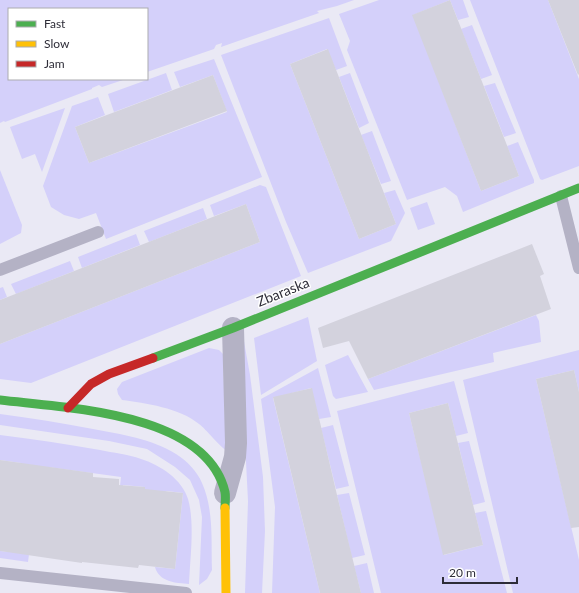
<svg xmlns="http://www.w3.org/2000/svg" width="579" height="593" font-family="Lato,sans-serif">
<rect width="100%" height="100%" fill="#eae9f5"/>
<path fill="#d4d0fa" d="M0,0h354l-17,6 -20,5 2,2 -98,34 1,-4 -6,2 -2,4 -67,23v-63h-138v70h117l-24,8 -3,-2 -7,3v1l-87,33 -1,-1 -4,2z
M379,0h84l6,17 -11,3 -8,-20 -37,15 68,176 38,-15 -12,-30 11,-4 16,38v3l-71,29 -6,-16 -12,-9 -38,13 -60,-150 3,-9 -11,-27z
M470,0h78l31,79v87l-37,14 -2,-1z
M329,18l18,48 -11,4 -9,-21 -37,15 69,175 37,-15 -12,-31 11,-3 10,23 -14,28 -83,32 -22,-51 -65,-167z
M472,25l20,50 -11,4 -20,-50z
M214,59l48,118 -156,62 -10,-26 -17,6 -15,-4 -13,-8 -8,-21 29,-80 26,-9 7,18 -30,12 14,36 138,-51 -14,-37 -33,12 -6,-15z
M166,73l6,17 -58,22 -6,-18z
M350,73l19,50 -10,5 -20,-51z
M495,83l21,50 -12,4 -20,-51z
M65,108l-23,64 -7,-18 -13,5 -12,-32z
M372,131l19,50 -10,3 -20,-49z
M0,170l22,55 -1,8 -21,11z
M260,185l6,2 35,89 -270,107 -31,-4v-35l260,-102 -14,-38 -32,12 -4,-11z
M427,202l8,22 -17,6 -8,-22z
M203,208l4,11 -58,23 -5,-11z
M136,234l4,11 -58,23 -4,-11z
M70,261l4,10 -58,23 -5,-10z
M3,287l4,10 -7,3v-12z
M536,315l3,6 2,21 -48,11 1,9 -120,28 -6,-11z
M308,317l9,44 -56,34 -7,-57z
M243,336l7,39 13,102 2,54 -3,62h-17l3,-92 -8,-157z
M209,348l10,2 4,4 3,96c-5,-2 -20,-21 -27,-26 -19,-16 -54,-21 -77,-24l-4,-6 -1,-5 5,-7z
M579,350v42l-5,-22 -38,9 43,181v33h-66l-50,-213z
M348,355l20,37 -32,7 -3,-3 -8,-31z
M318,368l13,49 -12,2 -8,-31 -38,10 47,195h-48l3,-86 -14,-108z
M454,381l14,52 -12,3 -8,-33 -39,10 35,142 39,-10 -8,-32 11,-2 21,82h-126l-44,-182z
M0,414c31,4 62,9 93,15 28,5 59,10 83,25 11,7 21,17 26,29 12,27 9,58 10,87l-5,9 -8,6 3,-68 -3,-17 -9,-20 -15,-13 -28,-18 -38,-8 -109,-16z
M333,425l16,61 -13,3 -15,-61z
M0,435c33,4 66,9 100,15 13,3 28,4 41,9 19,6 41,20 47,40 7,24 2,60 1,85 -13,-1 -30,-2 -34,-17l20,2 8,-76 -16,-2 -23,15 1,-19 -22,-2 -5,19 3,-27 -73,-10 -16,64 -4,31 -28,-4v-7l9,1 12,-89 -21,-3z
M469,441l16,61 -12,3 -15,-62z
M349,493l16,62 -13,3 -15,-63z
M367,563l7,30h-13l-7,-27z"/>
<path fill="#d3d2dd" d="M450,0l69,176 -38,15 -69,-176z
M548,0h31v74l-1,1z
M328,49l68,175 -37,15 -69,-175z
M213,75l14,36 -138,52 -14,-36z
M246,204l14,38 -260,102v-44z
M532,244l12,30 -4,2 11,33 -183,70 -19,-38 -26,7 -5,-20z
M574,370l5,22v135l-8,1 -35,-149z
M312,388l25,107 24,98h-41l-47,-196z
M448,403l35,142 -40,10 -34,-142z
M0,460l93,13v4l26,2v6l26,2v2l38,4 -8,76 -36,-4 -1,3 -56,-6v1l-82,-12z"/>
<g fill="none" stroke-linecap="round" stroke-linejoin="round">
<path stroke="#b4b2c5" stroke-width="12" d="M561,196l18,72
M0,270l98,-38
M0,573l186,20"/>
<path stroke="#b4b2c5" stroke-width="22" d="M225,493l10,-36 1,-14 -3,-115"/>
<path stroke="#4caf50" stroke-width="9" d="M153,358l80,-30 346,-140
M0,400c66,8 206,12 225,92 1,5 0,11 0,16"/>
<path stroke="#ffc107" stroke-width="9" d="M225,508l1,85"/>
<path stroke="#c62828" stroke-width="9" d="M68,408l23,-24 18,-10 44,-16"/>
</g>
<g text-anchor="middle" stroke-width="3" stroke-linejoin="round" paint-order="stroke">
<g font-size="14" fill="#2e2d38" stroke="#fff">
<text transform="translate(283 292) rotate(-22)" y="5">Zbaraska</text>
</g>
</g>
<rect x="8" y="8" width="140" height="72" fill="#ffffff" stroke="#ababaf"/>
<rect x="16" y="21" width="20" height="6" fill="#4caf50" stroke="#ababaf"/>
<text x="44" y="28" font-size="12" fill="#2e2d38">Fast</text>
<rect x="16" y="41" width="20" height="6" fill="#ffc107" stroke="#ababaf"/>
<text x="44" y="48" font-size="12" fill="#2e2d38">Slow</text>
<rect x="16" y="61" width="20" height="6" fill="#c62828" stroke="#ababaf"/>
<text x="44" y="68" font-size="12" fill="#2e2d38">Jam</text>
<path d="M443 577v6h74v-6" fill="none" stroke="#2e2d38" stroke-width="2"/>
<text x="449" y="577" font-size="12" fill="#2e2d38" stroke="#ffffff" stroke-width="3" paint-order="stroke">20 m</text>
</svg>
